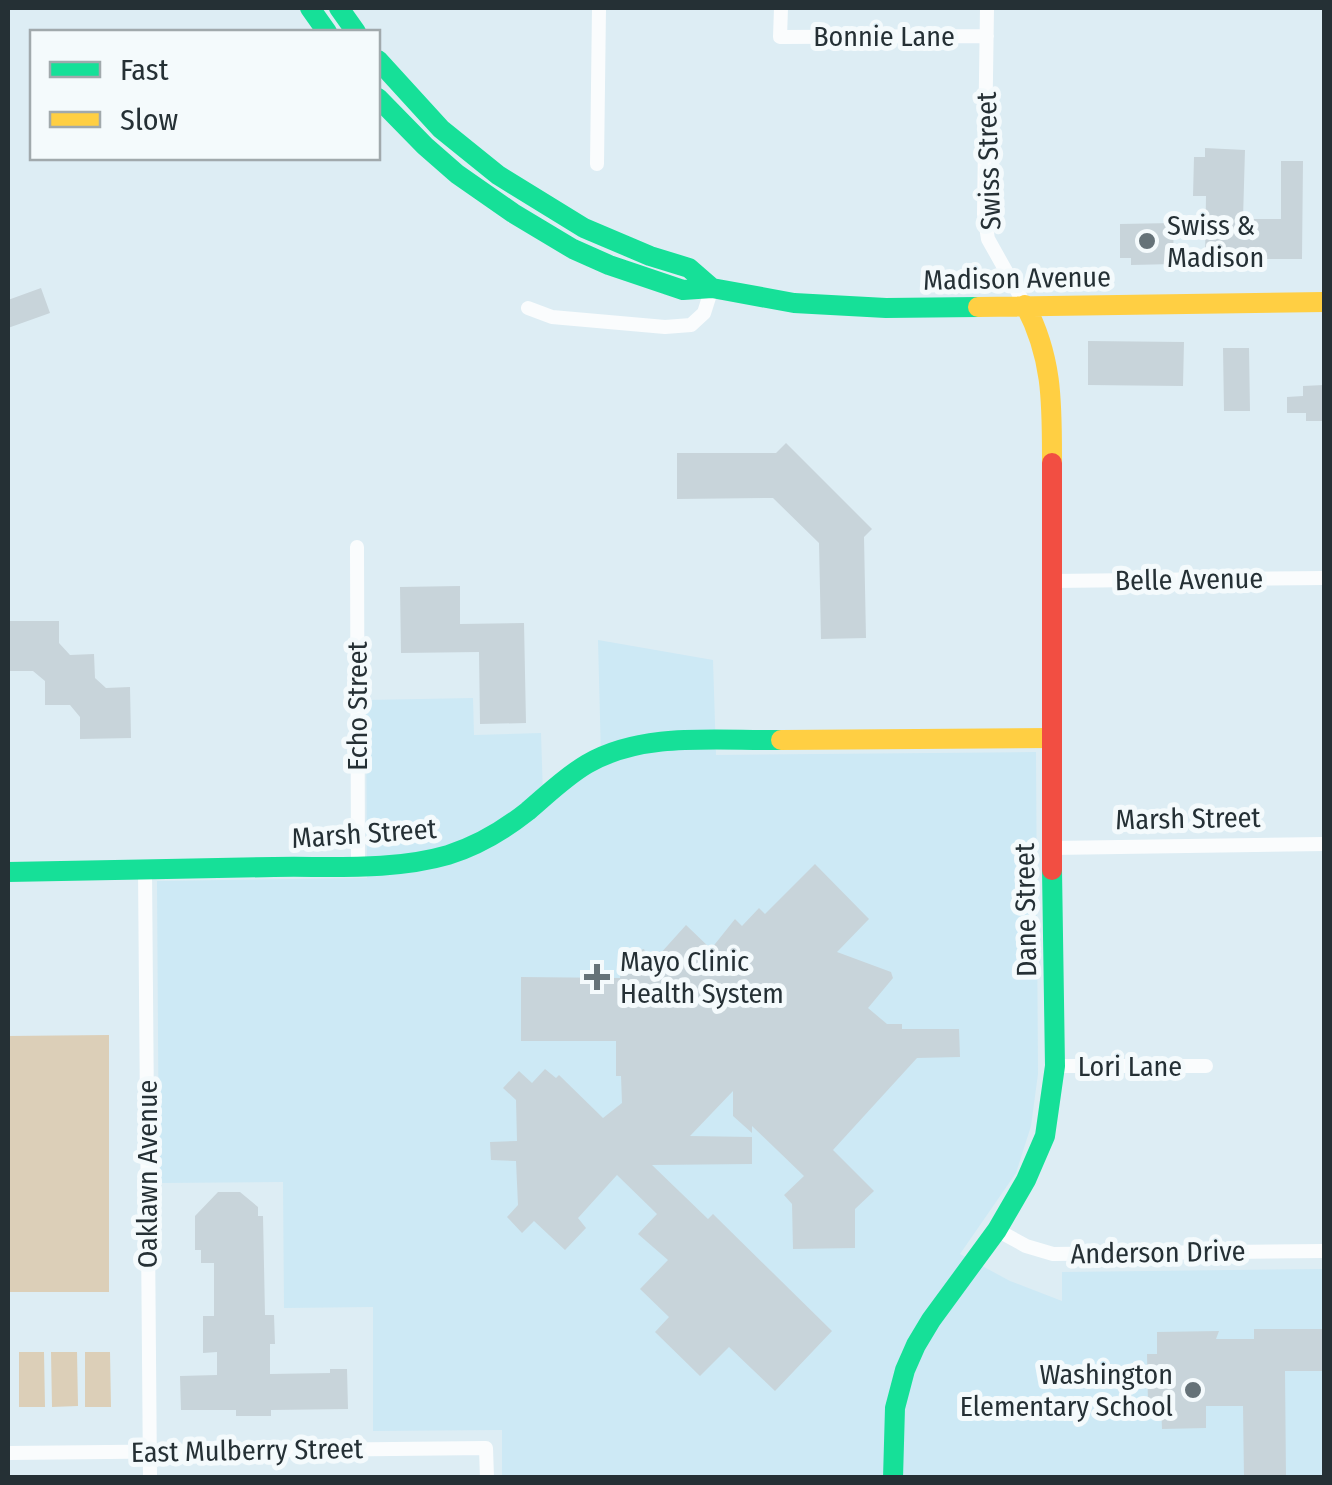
<svg xmlns="http://www.w3.org/2000/svg" width="1332" height="1485" font-family="'Fira Sans Condensed',sans-serif">
<rect width="100%" height="100%" fill="#ddedf4"/>
<path fill="#cde9f5" d="M598,640l115,20 3,95 320,-3 2,322 -7,52 -15,47 -56,81 50,27 52,20v-29l262,-3v208l-822,1v-48l-129,1v-124l-89,1 -1,-126 -124,1 -2,-302 210,-3 -1,-178 107,-2 1,37 67,-2 2,62 58,-38z"/>
<path fill="#dccfb8" d="M109,1035v257h-101v-256z
M19,1352h25l1,55h-26z
M51,1352h26l1,54 -26,1z
M85,1352h25l1,55h-26z"/>
<path fill="#c8d4da" d="M1205,148l40,2 -2,69h38v-58h22l-1,98h-43v3h-54l1,-66h-13l1,-39h11z
M1173,223l1,41 -43,1v-7h-11v-34z
M41,288l9,25 -42,15v-28z
M1088,341l96,1 -1,44 -95,-1z
M1223,348h26l1,63h-26z
M1324,385v36h-18v-8h-19v-16l16,-1v-10z
M786,443l86,86 -8,8 2,101 -45,1 -2,-96 -46,-45 -96,1v-46h99z
M460,586v38l64,-1 2,100 -46,1 -1,-72 -78,1 -1,-66z
M9,621h50v22l11,12 24,-1 1,24 11,10 24,-1 1,51 -51,1v-22l-10,-12h-25v-24l-12,-10h-25z
M815,864l54,55 -32,33 54,20 2,6 -25,30 19,16h15v5h57l1,28 -43,1 -84,92 41,41 -19,18v39l-62,1 -1,-45 -8,-9 20,-19 -52,-50v7l-19,-17v-25l-43,45 62,1v27l-100,1 56,54 5,-5 119,117 -57,60 -46,-44 -29,29 -45,-44 14,-15 -29,-28 28,-29 -30,-26 19,-20 -40,-39 -39,43 8,10 -21,22 -31,-29 -12,12 -15,-16 11,-12 -2,-44 -25,-1 -1,-18 27,-1 -1,-41 -13,-12 16,-17 13,12 13,-14 11,9 3,-3 44,43 19,-15 -1,-27h-5v-35h-95v-64l99,1 1,-14h5v-10l18,-5 6,16 36,-40 25,24 24,-30 7,7 17,-18 6,6z
M218,1192h22l18,15v9h5l2,99h9l1,29h-5v30l60,-1v-4h17l1,40 -77,1v6h-35v-6h-55l-1,-34 37,-1v-23l-14,1v-37h11v-53h-13v-13h-6v-34z
M1254,1329h70v42h-39l1,107h-42l-1,-72h-37v22l-44,1 -1,-26h-13l-1,-49h10v-22l62,-1 -3,8h38z"/>
<g fill="none" stroke-linecap="round" stroke-linejoin="round">
<path stroke="#fafcfd" stroke-width="14" d="M781,8l-1,29 207,-1
M987,8l-3,206 4,25 37,66
M597,164l2,-156
M528,308l24,9 113,10 26,-2 13,-12 8,-25
M357,547l1,319
M1053,581l271,-3
M1052,848l272,-4
M145,870l5,608
M1055,1066h151
M997,1230l29,16 27,8 271,-3
M8,1453l478,-5 1,30"/>
<path stroke="#16e098" stroke-width="20" d="M310,8l17,24
M339,8l17,24
M378,60l63,69 57,46 86,53 66,28 39,12 23,20
M378,98l47,48 32,28 56,39 60,36 36,16 74,25 29,-2 82,15 92,5 92,-1
M8,872c89,-2 177,-3 266,-5 57,-1 119,4 174,-12 29,-9 56,-25 80,-44 19,-16 37,-34 59,-47 56,-33 131,-23 194,-24
M893,1478l2,-70 10,-38 11,-25 15,-25 66,-90 29,-50 19,-44 10,-70 -3,-196"/>
<path stroke="#ffcf43" stroke-width="20" d="M1025,305c28,53 27,99 27,158
M978,307l346,-5
M781,740l271,-2"/>
<path stroke="#f24e42" stroke-width="20" d="M1052,463v407"/>
</g>
<g fill="#657278" stroke="#f4fafc" stroke-width="4">
<circle cx="1147" cy="241" r="10"/>
<path d="M592 962h10v10h10v10h-10v10h-10v-10h-10v-10h10z"/>
<circle cx="1193" cy="1390" r="10"/>
</g>
<g text-anchor="middle" stroke-width="10" stroke-linejoin="round" paint-order="stroke">
<g font-size="28" fill="#253035" stroke="#f4fafc">
<text x="884" y="46">Bonnie Lane</text>
<text transform="translate(988 161) rotate(-92)" y="10">Swiss Street</text>
<text transform="translate(1017 278) rotate(-1)" y="10">Madison Avenue</text>
<text transform="translate(1189 579) rotate(-1)" y="10">Belle Avenue</text>
<text transform="translate(357 706) rotate(-90)" y="10">Echo Street</text>
<text transform="translate(1188 818) rotate(-1)" y="10">Marsh Street</text>
<text transform="translate(364 833) rotate(-4)" y="10">Marsh Street</text>
<text transform="translate(1025 910) rotate(-91)" y="10">Dane Street</text>
<text x="1130" y="1076">Lori Lane</text>
<text transform="translate(147 1174) rotate(-90)" y="10">Oaklawn Avenue</text>
<text transform="translate(1158 1252) rotate(-1)" y="10">Anderson Drive</text>
<text transform="translate(247 1450) rotate(-1)" y="10">East Mulberry Street</text>
</g>
<g font-size="28" fill="#253035" stroke="#f4fafc" text-anchor="start">
<text x="1167" y="235">Swiss &amp;<tspan x="1167" dy="32">Madison</tspan></text>
<text x="620" y="971">Mayo Clinic<tspan x="620" dy="32">Health System</tspan></text>
<text x="1173" y="1384" text-anchor="end">Washington<tspan x="1173" dy="32">Elementary School</tspan></text>
</g>
</g>
<rect width="1332" height="1485" fill="none" stroke="#253035" stroke-width="20"/>
<rect x="30" y="30" width="350" height="130" fill="#f4fafc" stroke="#a1a9ac" stroke-width="2.5"/>
<rect x="50" y="62" width="50" height="15" fill="#16e098" stroke="#a1a9ac" stroke-width="2.5"/>
<text x="120" y="80" font-size="30" fill="#253035">Fast</text>
<rect x="50" y="112" width="50" height="15" fill="#ffcf43" stroke="#a1a9ac" stroke-width="2.5"/>
<text x="120" y="130" font-size="30" fill="#253035">Slow</text>
</svg>
